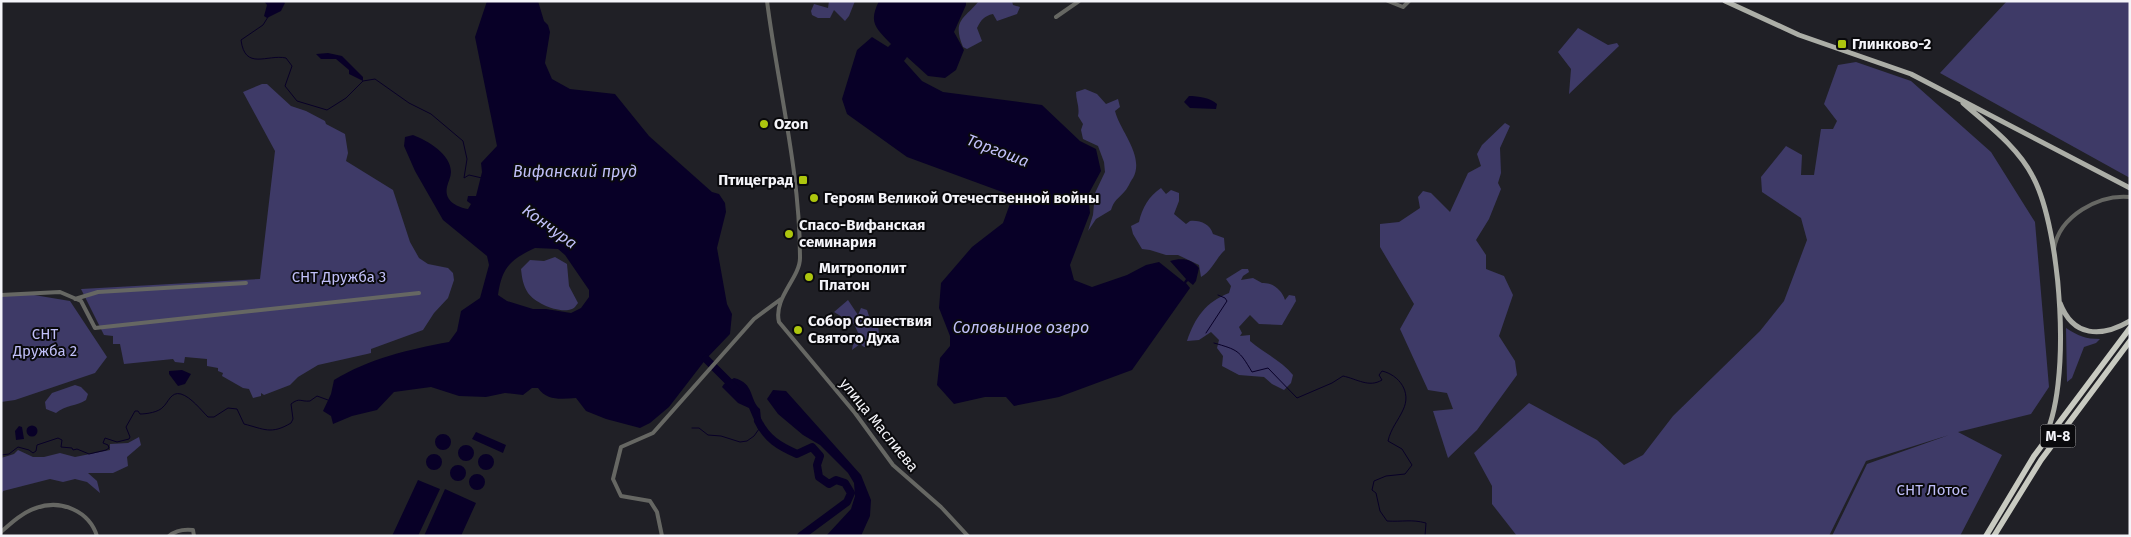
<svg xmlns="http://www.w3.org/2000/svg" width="2131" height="537" font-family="'Fira Sans',sans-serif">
<rect width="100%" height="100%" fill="#202026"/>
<path fill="#3e3a67" d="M829,1h26l-6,15 -4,5 -11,-11 -4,8h-12l-6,-3 -1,-4 3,-7 14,4z
M979,1h33l1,4 7,2 -3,7 -20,7 -4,-7c-9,2 -12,6 -16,14l5,13 -15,8 -4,-2c-11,-27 1,-28 16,-46z
M2007,1h123v177l-190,-105z
M1578,28l30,17 9,-2 2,3 -50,48 2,-25 -13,-17z
M1856,62l55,19 80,71 44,70 14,165 -18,27 -73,18 44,23 -42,81h-128l35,-72 82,-29 -83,26 -37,75h-312l-25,-32v-18l-18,-33 55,-50 68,37 27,25 19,-10 30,-39 87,-85 24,-30 23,-61 -6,-22 -39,-26 -1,-15 25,-31 16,9 -1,20h13l7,-46h12l4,-8 -13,-17 14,-39z
M262,84h5l24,22 15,5 19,10 1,3 19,10 3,19 -2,8 47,29 17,52 9,16 9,6 20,4 5,5 1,7 -6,18 -14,15 -11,17 -52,19v4l-4,1 -49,11 -20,12 -8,8 -26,10 -3,-2v3l-8,2 -4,-9 -6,-1 -21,-12 1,-3 -5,-2v-3l-11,-2v-7l-22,-2 -1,6 -9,-1 -2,-3 -49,5 -4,-20h-7v-8l-9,-1 -23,-46 179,-10 15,-128 -32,-59z
M1085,89l12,5 9,10 12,-5 2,8 -5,4c5,20 30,45 18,67 -3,4 -5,10 -8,13 -7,8 -11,9 -14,19l-15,9 -8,12 5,-16 2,-22 10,-21 -1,-10 -6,-16 -15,-7 -2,-9 2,-6 -5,-8c2,-9 -2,-15 -2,-24z
M1505,123l5,3 -10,22 1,25 -3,10 3,6 -12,30 -13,21 10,15v14l18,7 9,19 -14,41 16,25 2,14 -40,55 -29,28 -15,-47 20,-2 -6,-16 -19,-3 -28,-61 14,-25 -34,-57v-23l19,-2 21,-14 -2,-11 5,-6 8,2 19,19 18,-39 13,-7 -4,-12 5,-9z
M1161,188l5,6 5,-4 8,3v8l-5,13 12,10 4,-3c10,-1 20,3 23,13l11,4 1,12c-9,8 -14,22 -24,27l-2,-12 -21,-10h-12l-16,-5 -8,-1 -9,-15 -2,-8 8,-4c3,-14 10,-26 22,-34z
M555,257l12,7 2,22 9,17c-2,2 -3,5 -6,6 -13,5 -37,-6 -44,-16 -5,-8 -6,-15 -7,-24l9,-9 14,1z
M1242,269h6l1,3 -6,4 -2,4 12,-2 9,5c10,-1 20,7 23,17l4,-5 6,1 1,5 -14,24 -23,-1 -9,-9 -11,12 3,6 -2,3 10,-1v6c14,12 32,20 43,34l-2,8 -7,7 -12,-6 -8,-7 -25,-2 -17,-9 1,-10 -6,-8 2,-8 -8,-8 -12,8 -12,1c8,-24 19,-39 42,-48l2,-7 -5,-7z
M1,295h33l36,6 37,56 -12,16 -80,27 -14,2z
M848,300l10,15 3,-7 6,2 2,6 9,8 1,10 -11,13h-4l-4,-3 -8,6 1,-6 7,-7 -6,-13 -20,-12z
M2066,328c12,8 20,11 34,11l-4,4 -12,4 -12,31 -5,4z
M75,385l6,2 7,7 -2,6c-9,6 -21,5 -30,13l-10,-4 -1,-7 7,-9z
M139,437l2,8 -14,12 1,9 -15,7h-25l9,8 3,12 -13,-11 -12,-3 -12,3 -13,-3 -47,12 -2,4v-37l13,-4 4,-4 15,7h11l16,-4 15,4 35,-7v-6l18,-1z"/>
<path fill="#080027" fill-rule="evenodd" d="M264,1h19l2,2 -4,8 -14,7 -3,-2 3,-11z
M487,1h51l6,20 4,4 2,7 -5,31 7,16 18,10 45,5 34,42 63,56 7,2 6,9 1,9 -9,36 10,56 5,10 -2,20 -24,25 -37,48 -19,16 -10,5 -34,-9 -20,-8 -10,-13c-15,1 -29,3 -38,-10h-6l-9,7 -18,-2 -19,4 -27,-1 -28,-9 -37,5 -17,18 -25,6 -19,8 -2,-8 -8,-5 8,-17 3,-14c34,-21 76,-31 115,-38l8,-11 4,-20 19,-13 9,-33 -2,-9 -44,-36 -28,-49 -11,-25 1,-9 8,-2c15,6 38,19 38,37 0,5 -3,10 -4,15 -3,14 10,20 21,22l3,-5 -4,-3 1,-5h8l6,-24 -1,-9 16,-17 -22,-109zM535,248l23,1 7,6 24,35v7l-8,11 -10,5 -25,-4h-13l-26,-8 -9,-6c4,-28 12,-35 37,-47z
M879,1h87v4l-12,27 10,18 -8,20 -11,8 -17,-2 -21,-19 -3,4 18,20 21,11 99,13 38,36 16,8 5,22 -13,24 2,18 -20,52 4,15 18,7 35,-12 19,-10 13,-3 25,20 2,-3 -16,-18c11,-3 21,-3 29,7l-3,13 -3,4 -5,-4 -2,2 4,5 -58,82 -73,27 -45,9 -8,-9h-21l-31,7 -17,-19 3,-27 10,-12v-10l-11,-28 2,-25 31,-36 31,-24 8,-22 -6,-8 -98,-36 -60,-43 -5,-15 15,-49 15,-13 16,10 3,-3c-15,-16 -23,-21 -12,-43z
M328,53l14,3 21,21v4l-14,-7v-4l-13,-11h-15l-5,-5z
M1189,96c9,0 22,2 28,8l-1,5 -26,-1 -6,-6z
M182,370l9,4 -6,10 -7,2 -9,-12v-3z
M734,378c21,5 15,22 26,31l2,20h-4l-9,-21 -11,-5 -16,-16 2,-3z
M773,390l13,1 75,84 10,25 -1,16 -9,20h-35l25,-27 4,-13 -1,-13 -6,-10 -28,-28 -17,-10 -25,-21 -11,-15z
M26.5 431a5.5 5.5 0 1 1 11 0a5.5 5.5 0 1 1-11 0Z
M19,426l3,1 2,12 -8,1 -1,-9z
M476,432l30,13 -3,8 -31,-14z
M435 442a8 8 0 1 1 16 0a8 8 0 1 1-16 0Z
M458 453a8 8 0 1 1 16 0a8 8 0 1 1-16 0Z
M426 462a8 8 0 1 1 16 0a8 8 0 1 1-16 0Z
M478 462a8 8 0 1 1 16 0a8 8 0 1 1-16 0Z
M450 473a8 8 0 1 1 16 0a8 8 0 1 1-16 0Z
M469 482a8 8 0 1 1 16 0a8 8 0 1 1-16 0Z
M418,480l22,9 -22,47h-26z
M445,489l31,14 -15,33h-37z"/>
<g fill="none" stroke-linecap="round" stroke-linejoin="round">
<path stroke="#080027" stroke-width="1" d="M268,17l-5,8 -22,15c4,31 26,14 45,18l6,8 -7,20 12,15 30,9 19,-12 17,-17 12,-2 34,24 22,11 32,27 4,18 -3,19 5,-3 13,3
M1206,333l21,-32 -2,-3 -7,-3
M1214,343c24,7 25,7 38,29l16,-4 29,30 35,-15 11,-7c14,3 26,12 39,4l-3,-5 3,-4c17,4 30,21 21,39 -5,11 -12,18 -15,31l14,8 10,16 -7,9 -19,2 -12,5 -2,9 4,3 4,18 7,10c16,1 24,-2 39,2l-1,13
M692,428h7l9,7 13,1 19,6 7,-1 7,-5 5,-7
M1,455l8,-1 9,-7 11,3 4,3 3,-2 1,-6 21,-7 4,2 -1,7 11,1 1,2 4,-1 12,5 17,-4 3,-2 -1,-3 -5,-2 2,-5 12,4 12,-3 1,-2 -4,-10 9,-16h3l2,3c7,0 19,-2 23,-7 5,-4 8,-16 18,-13 10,3 20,16 27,23h6l14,-9 9,1 7,15c20,5 27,11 47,-1l2,-4 -2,-15c9,-7 9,-2 19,-3l7,-5 11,4"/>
<path stroke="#080027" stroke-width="8" d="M706,359l29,29
M758,421c9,18 21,25 39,33l15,-7 8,9 -3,9 2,12 10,7 7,-4 9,3 6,10 -4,9 -46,34"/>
<path stroke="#666763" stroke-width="4" d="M767,1c11,86 33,170 33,257 0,20 -27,40 -21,64l76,91 38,52 48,42 27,29
M1388,1l15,6 6,-6
M1056,17l23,-16
M2054,249c5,-33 45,-55 76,-52
M1,295l59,-3 21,9 14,27 324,-35
M75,299l23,-7 148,-9
M1,532c10,-9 22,-20 35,-24 25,-9 53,3 61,28
M169,536c7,-6 15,-7 24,-6l1,6
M662,536l-5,-24 -7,-11 -29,-5 -8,-17 8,-32 32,-14 101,-114 27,-20"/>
<path stroke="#acaea7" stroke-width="5" d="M1725,1l74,34 112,39 219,114
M1963,103c25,22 55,44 70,74 28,52 40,211 10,263
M2060,303c13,34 41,35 70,18"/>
<path stroke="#c8cac1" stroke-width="5.5" d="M1986,536l48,-80 96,-128
M1994,536l47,-76 89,-119"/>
</g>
<g fill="#adc60e" stroke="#0a0a0d" stroke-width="2">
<rect x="1837" y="39" width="10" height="10" rx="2.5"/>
<circle cx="764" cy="124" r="5"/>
<rect x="798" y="175" width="10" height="10" rx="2.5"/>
<circle cx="814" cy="198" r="5"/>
<circle cx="789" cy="234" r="5"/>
<circle cx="809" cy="277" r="5"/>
<circle cx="798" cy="330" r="5"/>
</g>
<g text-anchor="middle" stroke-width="4" stroke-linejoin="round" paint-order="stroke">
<rect fill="#0a0a0d" stroke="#aeaeb2" stroke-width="1" x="2040.5" y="424.5" width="35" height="23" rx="4"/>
<g font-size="14" font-weight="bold" fill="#f4f4f9">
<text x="2058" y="441">М-8</text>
</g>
<g font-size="15" font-weight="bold" fill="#f4f4f9" stroke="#0a0a0d" text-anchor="start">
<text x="1852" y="49">Глинково-2</text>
<text x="774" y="129">Ozon</text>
<text x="793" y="185" text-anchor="end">Птицеград</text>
<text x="824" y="203">Героям Великой Отечественной войны</text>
<text x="799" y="230">Спасо-Вифанская<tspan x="799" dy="17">семинария</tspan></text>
<text x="819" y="273">Митрополит<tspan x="819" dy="17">Платон</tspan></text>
<text x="808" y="326">Собор Сошествия<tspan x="808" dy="17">Святого Духа</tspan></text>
</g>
<g font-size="15" fill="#c0bff8" stroke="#0a0a0d">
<text x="339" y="282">СНТ Дружба 3</text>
<text x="45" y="339">СНТ<tspan x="45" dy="17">Дружба 2</tspan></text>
<text x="1932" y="495">СНТ Лотос</text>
</g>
<g font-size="15" fill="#f4f4f9" stroke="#0a0a0d">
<text transform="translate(879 425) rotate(51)" y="5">улица Маслиева</text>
</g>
<g font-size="16" font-style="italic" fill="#c1c0f9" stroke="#0a0a0d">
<text transform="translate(998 150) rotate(21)" y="6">Торгоша</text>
<text x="575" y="177">Вифанский пруд</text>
<text transform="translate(550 226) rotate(36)" y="6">Кончура</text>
<text x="1021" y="333">Соловьиное озеро</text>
</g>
</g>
<rect width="2131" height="537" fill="none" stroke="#f4f4f9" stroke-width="5"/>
</svg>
